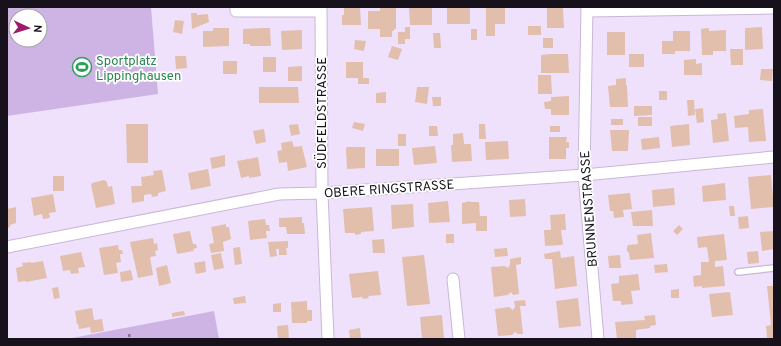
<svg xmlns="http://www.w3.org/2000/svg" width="781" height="346" font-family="Overpass,sans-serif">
<rect width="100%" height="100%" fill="#efe1fb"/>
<path fill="#ceb4e4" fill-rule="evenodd" d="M7,7h144l7,87 -151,22zM16,16h24v24h-24z
M214,311l5,28h-146l-1,-1z"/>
<path fill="#e2bfad" d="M344,7h16l1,18h-19v-10h2z
M380,7h16v22h-2v2h-2v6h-12v-8h-12v-18h12z
M505,7v17h-10v12h-9v-28z
M409,8h23v17h-22z
M447,8h23v16h-23z
M547,8h16l1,20h-17z
M191,13h6v2l11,-1 1,8 -17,7z
M175,20l9,1 -2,13 -9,-2z
M528,26h13v9h-13z
M405,27h5v12h-5v5h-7v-12h7z
M762,27l1,22 -18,1v-22z
M213,28h16v18l-26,1v-16h10z
M263,28h7l1,18h-21v-2h-7v-15z
M709,28v3l17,-1v21h-13v4h-11l-1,-26z
M471,29h6v11h-6z
M302,30v19l-20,1 -1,-19z
M673,31h17v20h-15v3h-13v-13h11z
M607,32h18v23h-18z
M433,33h7l1,15h-7z
M543,38h10v10h-10z
M355,40l11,1 -2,10 -10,-2z
M392,46l10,3 -4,11 -10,-3z
M730,49h13v16h-12z
M551,54h17l1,19h-28v-18z
M629,54h15v13h-15z
M175,56h11l1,12 -11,1z
M263,57h13v15h-13z
M696,59v5l6,-1v12h-18v-15z
M223,61h14v13h-14z
M346,62h17v16h6v6h-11v-6h-12z
M302,66v15h-14v-14z
M761,69h12l-1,12 -12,-1z
M538,75h13l1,19h-14z
M626,78v7h1l1,22h-18l-2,-21 8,-1v-6z
M259,87h39l1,16h-40z
M417,87h12l-2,17 -12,-2z
M659,91h8v9h-8z
M386,92v11h-10v-10z
M569,96v19h-18v-6h-6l-1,-7 7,-1v-4z
M432,97h9v9h-8z
M687,100h7l1,15 -7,1z
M634,106h18v9l-18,1z
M703,108l1,14 -7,1 -2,-14z
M763,109l3,32 -17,1 -1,-15 -13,1 -1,-12 15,-2v-4z
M726,113l3,28 -16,2 -2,-23 7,-1 -1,-5z
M638,117h14v9h-14z
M611,119h12v6h-12z
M354,122l11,2 -2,7 -11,-3z
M126,124h22v39h-21z
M298,124l2,10 -9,2 -2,-11z
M479,124h6l1,15h-7z
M689,124l1,21 -18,2 -2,-21z
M429,126h8l1,10h-9z
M550,126h10v6h-10z
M264,129l2,13 -10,2 -3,-13z
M610,130h19l-1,21h-16z
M463,133l1,11h7l1,17 -20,1 -1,-17h2v-11z
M398,134h8v12h-8z
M549,137h18l-1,5h3v6h-3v11h-17z
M659,137l1,11 -18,2 -1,-11z
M292,141l2,6 8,-1 5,21 -19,4 -1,-9 -8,1 -2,-12 5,-1 -1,-7z
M508,141l1,18 -23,1 -1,-18z
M435,146l2,17 -23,2 -2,-17z
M347,147h18v21l-18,1 -1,-20z
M376,149h23v17h-23z
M225,155v11l-13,3 -2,-11z
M258,157l3,19 -12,2v-2l-8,2 -4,-17z
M208,169l3,17 -20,4 -3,-17z
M162,170l4,21 -8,2v3l-6,1 -1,-3 -7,1v6l-12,2 -1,-17h11l-1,-9 13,-2 -1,-4z
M771,175l3,32 -23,2 -3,-32z
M53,176h11v15h-11z
M104,180l3,2 1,5 4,-1 3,18 -19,4 -5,-23 1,-2z
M725,183l1,17 -23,2 -1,-16z
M674,188l1,17 -22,2 -1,-17z
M630,193l2,16 -9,1 1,7 -10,1 -1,-7h-3l-2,-16z
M53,194l3,18 -7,1 1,5 -7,1 -1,-5 -8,2 -3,-18z
M525,199l1,17 -16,1 -1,-17z
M448,201l2,21 -21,1 -1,-20z
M470,201v1h9l1,14h7v15h-11v-8l-14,1v-21z
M413,204l1,23 -22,2 -1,-24z
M729,206h5l1,10h-5z
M16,207v16l-6,2v2l-3,1v-19z
M372,207l2,24 -13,1v2l-6,1v-2h-10l-2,-24z
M652,210l1,16h-20l-2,-14z
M565,214l1,16h-5l2,15 -18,1 -1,-16h7l-1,-15z
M748,216l1,12 -10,1 -1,-12z
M302,217v6h2l1,11h-18l-1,-7h-7v-9z
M265,219l1,6h3l1,6h-4l1,7 -17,2 -2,-19z
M226,224v3h3l2,12 -8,3 1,9 -13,2 -2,-9 5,-1 -3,-16z
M679,225l4,4 -6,6 -4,-4z
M190,231l3,13h3l1,4 -4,1 1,2 -17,3 -4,-20z
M774,231v18l-12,2 -2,-19z
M651,233l3,25 -24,2 -1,-7 -2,-2v-3l1,-3 10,-1 -1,-9z
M446,234h8v9h-8z
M724,234l3,26 -12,1v6l8,-1 2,20 -23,2v-2l-8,1 -1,-11 8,-1v-13h8l-2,-15 -9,1 -1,-11z
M153,238l1,6 3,-1 1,7 -3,1 1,5 -6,1 3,18 -15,3 -8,-36z
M384,239l1,14h-12l-1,-13z
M288,241v7h-2l1,7h-8v-6h-3l1,7 -7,1 -2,-15z
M118,245l1,5h3l1,4h-3l1,8 -5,1 2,10 -14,2 -5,-27z
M240,247l2,17 -7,1 -2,-17z
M507,248l1,8 -13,1 -1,-8z
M560,251l1,7 13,-2 3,30 -22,3 -3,-30h-7l-1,-5z
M758,251l1,12 -11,1 -1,-12z
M81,252l4,15 -7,1 1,5 -8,1 -1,-4 -7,1 -3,-15z
M221,253l3,15 -10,2 -3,-15z
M424,255l6,49 -23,2 -5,-49z
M620,255l1,13h-12l-1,-12z
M521,257v7l-5,1 3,29 -6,1 -2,-3 -3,3 -14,2 -3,-30 14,-1 3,2 2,-3v-6z
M43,261l4,17 -21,4 -1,-1 -7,1 -2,-14 7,-2 -1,-3 9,-1v1z
M205,261l1,11 -10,2 -2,-11z
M667,264l1,8 -13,1 -1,-8z
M167,265l4,18 -12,3 -3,-18z
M131,270l2,10 -12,2 -1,-10z
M378,271l3,24 -13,1 1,2 -6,1 -1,-2 -10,1 -3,-24z
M638,274l2,16 -9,1 2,13 -12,1v-4h-8l-2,-17 8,-1v-7z
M767,286h7v53l-7,-1 -1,-12 5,-1z
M58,287l2,11 -6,1 -2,-11z
M679,289v9h-8v-8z
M730,292l3,23 -21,2 -3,-23z
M245,296l1,7 -12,1 -1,-6z
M578,298l3,28 -22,2 -3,-27z
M525,300l1,6h-6l3,28h-5l-3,-2 -3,3 -14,1 -3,-27 14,-2 4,3 2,-3 -1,-6z
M307,301v9h5v11h-5v2h-15l-1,-21z
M281,303v9h-8v-8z
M92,308l2,12 8,-1 2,12 -13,2 -1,-6 -11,2 -1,-5h-1l-2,-13z
M184,311l1,4 -13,2v-4z
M442,315l2,24h-22l-2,-22z
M655,315l1,10 -6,1v2l-14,2v8l-19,1 -2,-17 30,-2 -1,-4z
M288,325l1,14h-11l-1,-13z
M360,328l1,11h-11l-1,-9z"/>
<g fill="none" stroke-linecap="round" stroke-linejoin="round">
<g stroke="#c8b7d6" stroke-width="8">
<path id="lane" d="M738,272l36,-4"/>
</g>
<g stroke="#c8b7d6" stroke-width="13">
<path id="street" d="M236,7v4h85
M321,7l1,186 6,146
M587,7l-3,168 14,164
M588,11l186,-3
M7,247l272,-53 43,-1 262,-18 190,-18
M453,279l6,60"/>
</g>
<path stroke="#7f7587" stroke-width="2.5" stroke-dasharray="3 3" stroke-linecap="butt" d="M129,334l1,5"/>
<use href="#lane" stroke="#fff" stroke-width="5.5"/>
<use href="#street" stroke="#fff" stroke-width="11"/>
</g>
<defs>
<g id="stadium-ring" transform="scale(1)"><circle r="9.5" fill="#fff" stroke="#2e9e5b" stroke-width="1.5"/><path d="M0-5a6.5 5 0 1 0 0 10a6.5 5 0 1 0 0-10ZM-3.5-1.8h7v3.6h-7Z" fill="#2e9e5b"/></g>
</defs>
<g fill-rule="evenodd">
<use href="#stadium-ring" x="82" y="67"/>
</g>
<g text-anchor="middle" stroke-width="3.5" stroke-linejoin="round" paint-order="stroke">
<g font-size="13" fill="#27864d" stroke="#fff" text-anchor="start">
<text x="96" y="65">Sportplatz<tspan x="96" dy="15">Lippinghausen</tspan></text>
</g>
<g font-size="13" fill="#17111c" stroke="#fff">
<text transform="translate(321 113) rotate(-90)" y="5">SÜDFELDSTRASSE</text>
<text transform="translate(389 188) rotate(-4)" y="5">OBERE RINGSTRASSE</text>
<text transform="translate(588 209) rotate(-94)" y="5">BRUNNENSTRASSE</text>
</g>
</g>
<rect width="781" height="346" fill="none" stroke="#17111c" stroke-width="16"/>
<g transform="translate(28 28) rotate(94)"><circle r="19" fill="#ffffff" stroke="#a2a0a4"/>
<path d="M0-3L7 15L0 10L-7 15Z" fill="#9d1b6d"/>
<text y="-6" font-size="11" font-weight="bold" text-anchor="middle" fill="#17111c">N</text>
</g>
</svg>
